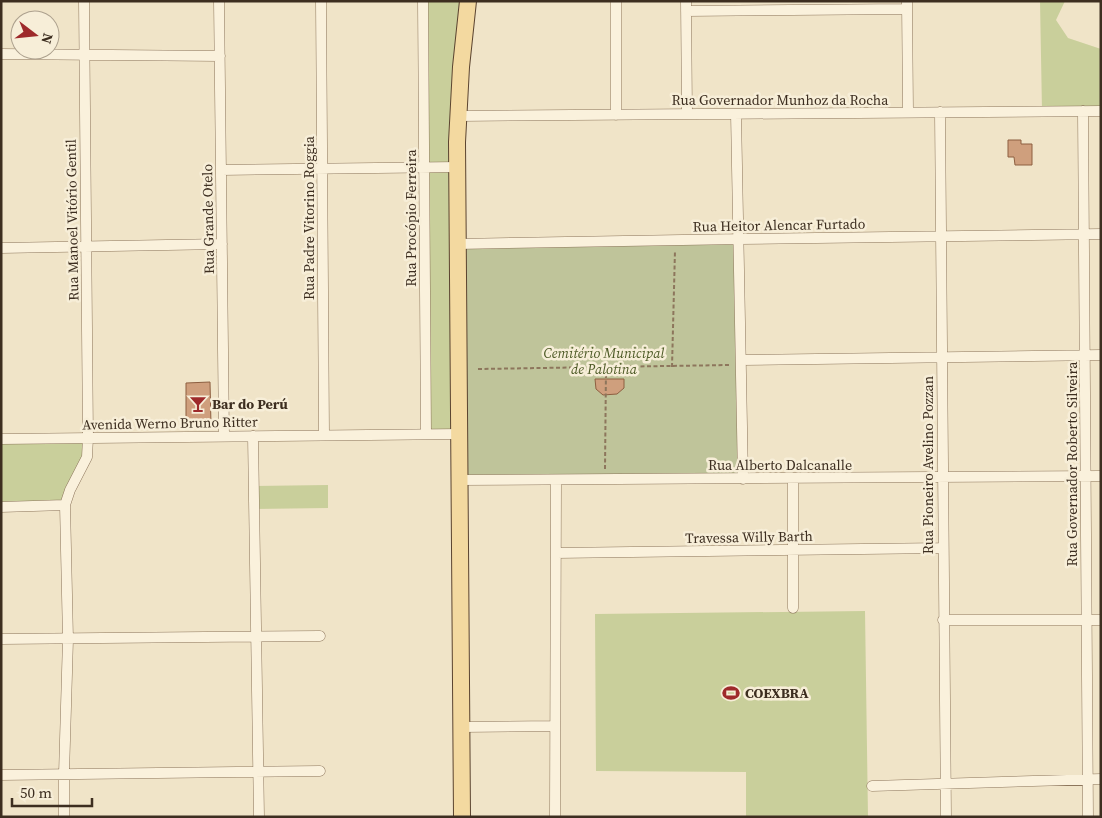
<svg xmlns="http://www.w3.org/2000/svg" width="1102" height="818" font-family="'Source Serif 4',serif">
<rect width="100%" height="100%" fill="#f0e4c8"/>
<path fill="#c9cf9b" d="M423,1h45l-8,433h-34z
M1040,1h25l-9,19 12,18 33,11v62h-59z
M88,438l-1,19 -22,48 -64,2v-68z
M328,485v23l-74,1v-23z
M865,611l3,206h-122v-45l-150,-1 -1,-157z"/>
<path fill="#bfc49a" d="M740,239l3,240 -283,1 -3,-236z"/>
<path fill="#cf9f7d" stroke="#8d5f41" d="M1008,140h13v4h11v21h-17l-1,-8h-6z
M595,379h29v9l-7,6 -14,1 -7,-6z
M210,382l1,43 -25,1v-43z"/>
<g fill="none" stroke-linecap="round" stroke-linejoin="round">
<g stroke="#8d765c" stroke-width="11">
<path id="street" d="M219,1l5,435
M321,1l3,434
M423,1l3,433
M686,1l1,113
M907,1l1,111
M686,11l221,-2
M1,54l219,2
M1083,111l5,706
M940,112l6,705
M736,114l7,365
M616,115v-114
M459,116l642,-5
M221,170l237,-3
M457,244l283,-5 361,-5
M1,248l221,-4
M742,360l359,-5
M253,436l6,381
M1,439l459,-5
M460,480l641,-4
M1,507l64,-2
M556,553l387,-5
M793,608v-129
M943,620h158
M1,639l319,-3
M462,727l93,-1
M1,775l319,-4
M872,786l229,-7
M64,817v-43l4,-135 -3,-134 5,-15 17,-33 1,-19 -4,-437
M555,817l1,-337"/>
</g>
<g stroke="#5b4430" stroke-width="18">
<path id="primary" d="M462,817l-5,-675 4,-75 7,-66"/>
</g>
<path stroke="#8d765c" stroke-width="2" stroke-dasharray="4 2.5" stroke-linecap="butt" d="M672,367l3,-117
M478,369l252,-4
M605,469l1,-101"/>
<use href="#street" stroke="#faf1dc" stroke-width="10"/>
<use href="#primary" stroke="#f3d9a0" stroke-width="16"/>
</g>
<defs>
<g id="bar-bare" transform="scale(1.35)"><path d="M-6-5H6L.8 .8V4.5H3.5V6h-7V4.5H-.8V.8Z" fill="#9e2a2b" stroke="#f7eed8" stroke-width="2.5" paint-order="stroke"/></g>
<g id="stadium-bare" transform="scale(1.35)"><path d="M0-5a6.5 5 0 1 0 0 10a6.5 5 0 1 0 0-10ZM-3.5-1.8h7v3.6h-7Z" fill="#9e2a2b" stroke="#f7eed8" stroke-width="2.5" paint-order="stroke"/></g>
</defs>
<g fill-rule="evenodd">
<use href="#bar-bare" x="198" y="404"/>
<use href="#stadium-bare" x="731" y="693"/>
</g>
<g text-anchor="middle" stroke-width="5" stroke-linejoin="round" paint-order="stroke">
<g font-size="14" fill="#3d2e20" stroke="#f7eed8">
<text x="780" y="105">Rua Governador Munhoz da Rocha</text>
<text transform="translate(309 218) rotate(-90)" y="5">Rua Padre Vitorino Roggia</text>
<text transform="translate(411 218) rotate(-90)" y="5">Rua Procópio Ferreira</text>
<text transform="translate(208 219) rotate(-91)" y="5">Rua Grande Otelo</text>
<text transform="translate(72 220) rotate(-91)" y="5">Rua Manoel Vitório Gentil</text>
<text transform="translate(779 225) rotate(-1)" y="5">Rua Heitor Alencar Furtado</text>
<text transform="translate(170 423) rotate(-1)" y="5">Avenida Werno Bruno Ritter</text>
<text transform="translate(1072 464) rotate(-90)" y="5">Rua Governador Roberto Silveira</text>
<text x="780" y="470">Rua Alberto Dalcanalle</text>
<text transform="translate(928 465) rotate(-90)" y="5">Rua Pioneiro Avelino Pozzan</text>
<text transform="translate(749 537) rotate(-1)" y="5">Travessa Willy Barth</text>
</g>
<g font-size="14" font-style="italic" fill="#4d5a26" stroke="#f7eed8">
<text x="604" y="358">Cemitério Municipal<tspan x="604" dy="16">de Palotina</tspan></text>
</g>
<g font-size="14" font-weight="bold" fill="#3d2e20" stroke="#f7eed8" text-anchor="start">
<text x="212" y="409">Bar do Perú</text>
<text x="745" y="698">COEXBRA</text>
</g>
</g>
<rect width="1102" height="818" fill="none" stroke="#3d2e20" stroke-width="5"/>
<g transform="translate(35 35) rotate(106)"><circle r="24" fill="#f7eed8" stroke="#ada18e"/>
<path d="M0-4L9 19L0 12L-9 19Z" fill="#9e2a2b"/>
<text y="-8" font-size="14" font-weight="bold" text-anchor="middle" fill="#3d2e20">N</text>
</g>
<path d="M12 798v8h80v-8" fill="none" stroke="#3d2e20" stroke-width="2.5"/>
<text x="20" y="798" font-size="15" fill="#3d2e20" stroke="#f7eed8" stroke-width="4" paint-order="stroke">50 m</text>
</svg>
